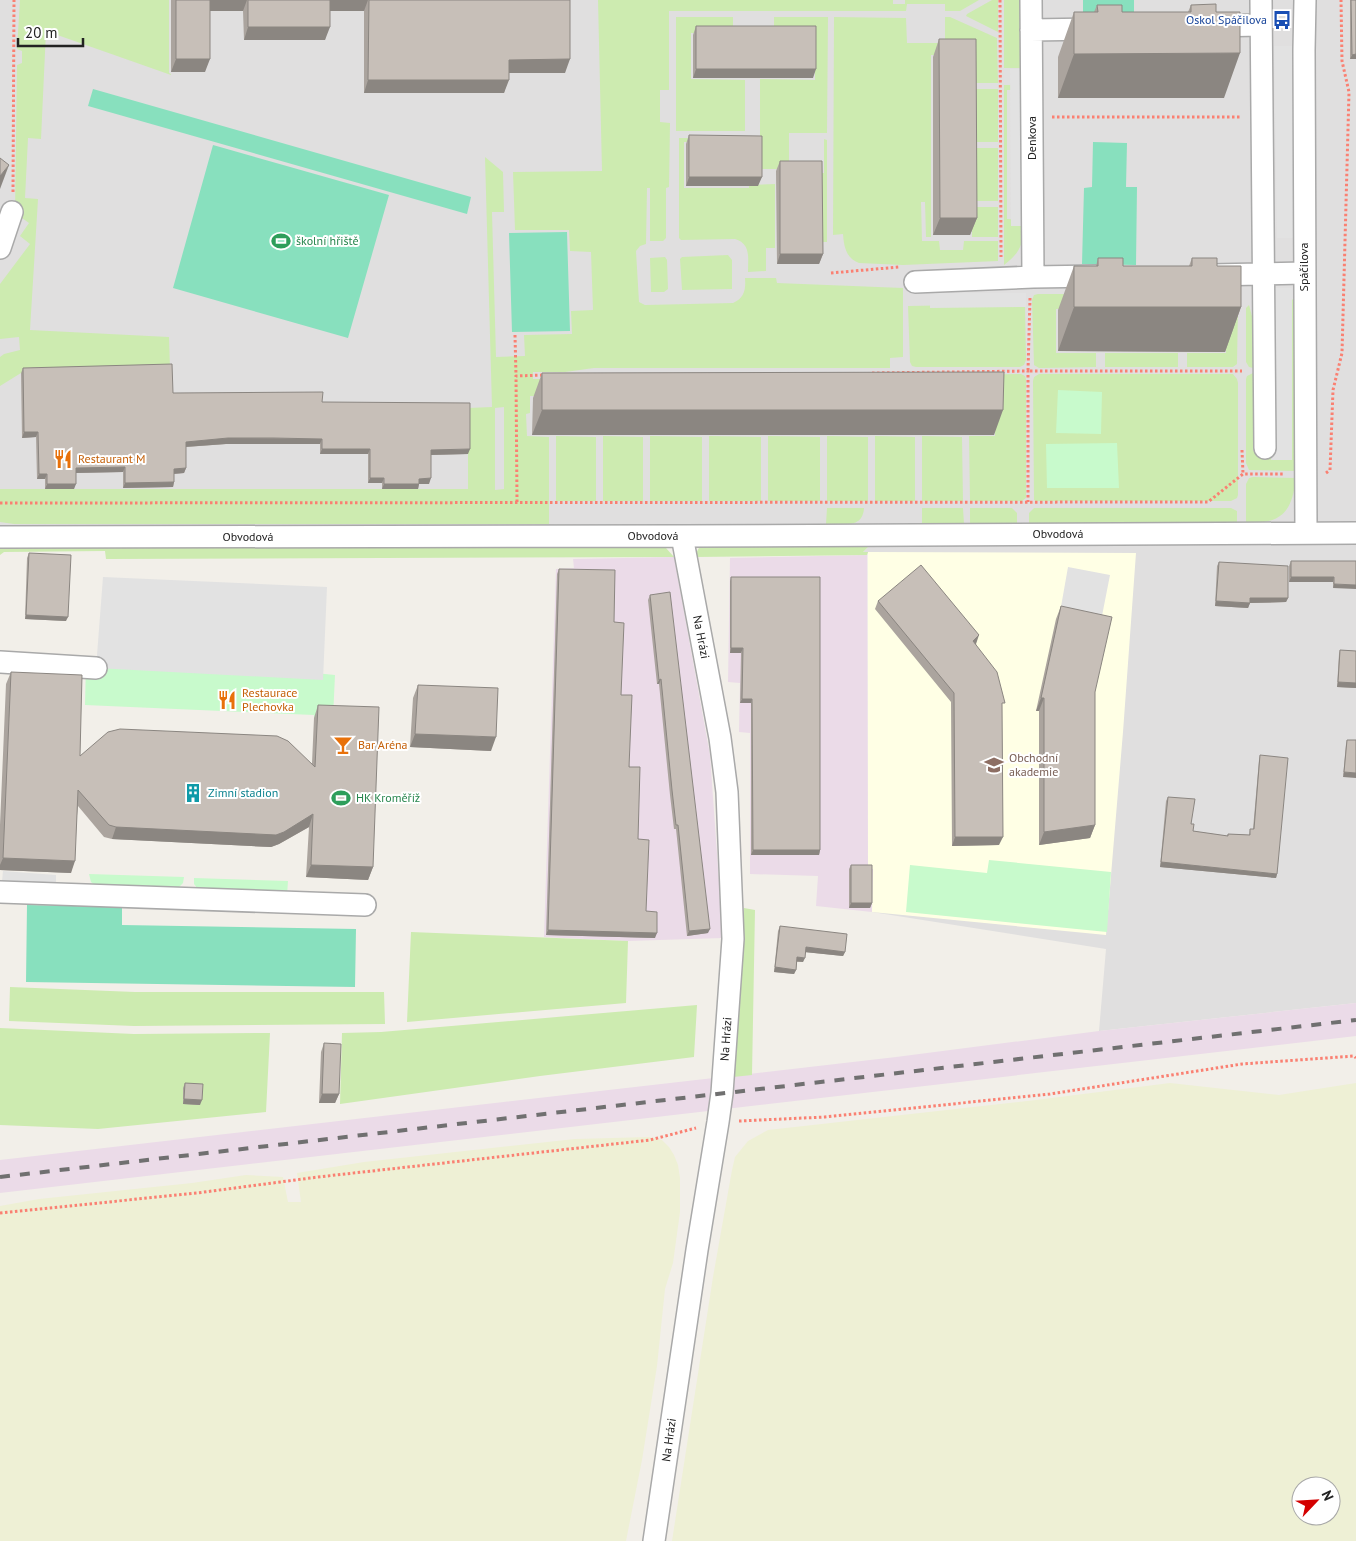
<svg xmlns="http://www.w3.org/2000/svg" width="1356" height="1541" font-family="'PT Sans',sans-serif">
<rect width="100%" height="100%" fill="#f2efe9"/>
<path fill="#e0dfdf" d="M0,0h1356v1003l-257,28 7,-82 -234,-37 1,-43 -5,-1v-315l-5,-1 6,-6 -869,1z"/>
<path fill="#ebdbe8" d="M867,555l1,313 5,1 -1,43 -56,-6 2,-30 -68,-2v-141l-11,-1 1,-49 -12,-1 2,-124z
M674,557l36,198 13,183 -95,3 -84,-4 12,-368 18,-1 -1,-9z
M1356,1003v33l-1356,157v-33l896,-103 203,-26z"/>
<path fill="#ffffe5" d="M868,552l268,1 -13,179 -17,203 -234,-23 1,-43 -5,-1z"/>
<path fill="#eef0d5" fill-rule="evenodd" d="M1170,1083l109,12 77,-12v458h-684l41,-264 19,-107 3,-13 13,-16 20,-11 268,-30zM1301,1486h30v30h-30z
M649,1137l13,3 7,7 5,8 4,10 2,13v34l-7,51 -8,26 -8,77 -15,94 -16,81h-626v-335l39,-7 153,-16 54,-8 37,2 5,25h13l-4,-29 67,-11 211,-23z"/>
<path fill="#cdebb0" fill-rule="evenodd" d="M20,0h149v73l2,1v1l-125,-44 -5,108 -13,-1 -3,60 13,1 -8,131 139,7 1,32 -149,4 -21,13v-29l4,-3 16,-4 -1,-13 -19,2v-55l30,-40 -10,-8 9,-13 -14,-10 2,-148 5,-2v-12l-5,-2z
M598,0h295v4h12v-4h74l-19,11h-15v-7h-38l-1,7h-237v79h-9v32l10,1 -1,64 -3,1v50l-3,3h-13v-53h-3l-1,56 -6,2 -4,5 3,51 6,3 88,-2c11,-5 13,-13 12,-25h31l1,5 126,5v69l-13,1v10h-296l-29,4h-32v7h15l-4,17h-14v17l-4,1 1,22 22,1v87h-535l-14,-2v-33h468v-81l24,-1 -7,-250 18,15 1,40h-12l4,145 29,-1 -1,-21 48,-1 -1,-23 22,-1 -2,-58 -21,-1 -1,-21h-54l-2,-58 89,-1zM504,407v82l-9,1v-82z
M992,0h6v32l-32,-16 1,-2z
M1004,0h19v68h-19z
M676,17h57v16h-42v46l54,1v51h-69z
M774,17h54l-1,116h-38v36h-29v-90l55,1v-47h-41z
M834,17l72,1 1,25h38v-26h5l47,21 1,45h-26v-28h-41v182h-5l-1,-35h-4l1,39h17l1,9h23l1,-9h34v20l-95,4 -44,-2c-13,-5 -15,-16 -16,-29l-10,1z
M1004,85h19l-1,5h-15v129l16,1c-1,24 1,29 -19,45z
M972,89h26v53h-26z
M679,138h47v4h-42v46h65v-3l26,-1v64h-9v23l-18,1c0,-15 3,-28 -13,-33l-54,1 -2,-2z
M824,139l3,1v102h-6l-1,-69h4z
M972,148h26v53h-26z
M972,207h26v30h-26z
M728,255l4,5v29l-50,1 -2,-31 2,-2z
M665,257l2,3 1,29 -4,3h-13l-1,-34z
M1038,294h35l-1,14 -16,1v44h40v14l-57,1 -5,-3 -2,-65 2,-5z
M1210,294l28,12 -1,58 -4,3h-46v-14h39v-45h-16z
M1290,297l3,3 2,5 1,166 -47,-1 -3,-7v-84l1,-3 6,-3v78l36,1z
M1025,304l1,56 -2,5 -4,2h-104l-4,-1 -2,-4 -2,-56z
M1249,305l4,15v48l-4,-1 -3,-5v-54z
M1105,353h73v14h-73z
M1021,374l4,2 1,3v119l-4,3h-52l-1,-65h26v-41l-28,-20z
M1039,374h194l4,5 1,4v112l-1,3 -6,3h-195l-2,-1 -1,-119 1,-4z
M556,436l40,1v64h-40z
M603,436l40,1v64h-40z
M650,436l52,1v64h-52z
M709,436l52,1v64h-52z
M768,436l52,1v64h-52z
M827,436l41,1v64h-41z
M875,436l40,1v64h-40z
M922,436l40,1 1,64h-41z
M1253,477l43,1c-4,34 -14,46 -50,45v-39l3,-6z
M827,508h37c-1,21 -22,16 -38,16z
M922,508h41l1,16h-42z
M970,508h42l5,5v10l-47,1z
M1034,508h197l6,3v13l-208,-1v-10z
M656,544l10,4 8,9 -568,2 -1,-8 -101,1 -4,3v-8z
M700,546h169l-6,6h5l-1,3 -173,2z
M744,908l11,2 -3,165 -19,2z
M411,932l217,9 -2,62 -219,19z
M10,987l125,5h249l1,32 -251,2 -125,-5z
M697,1005l-3,52 -154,19 -200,28 2,-71 39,-1z
M0,1028l134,6 136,-1 -4,79 -168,17 -98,-4z"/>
<path fill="#c8facc" d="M1058,390l44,2 -1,42 -45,-1z
M1117,443l2,45h-72l-1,-44z
M86,663l209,8 40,4 -2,43h-19v-3l-229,-10z
M989,860l122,12 -4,60 -201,-20 4,-47 77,8z
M89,874l95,3 -1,6 -6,6 -81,-3 -5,-4z
M194,878l94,3 -1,14 -89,-6 -4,-5z"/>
<path fill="#88e0be" d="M1083,0h51v12h-51z
M93,89l378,108 -4,17 -379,-108z
M1093,142l34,1 -1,44h11l-1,78 -54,-1 2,-76 8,-1z
M213,145l176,50 -41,143 -175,-50z
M567,232l3,99 -58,1 -3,-99z
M27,905l95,2v18l234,4 -1,58 -329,-5z"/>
<path fill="#e2e2e2" d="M1274,46h18l3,192h-18z
M1010,69h16l1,157h-16z
M1271,288h21v172h-21z
M930,293h96v14l-96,1z
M1068,567l42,8 -10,51 -41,-8z
M103,577l224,10 -4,93 -227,-12z
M3,871l53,4v19l-55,-2z"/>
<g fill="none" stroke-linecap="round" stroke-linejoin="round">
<g stroke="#a9a9a9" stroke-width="24">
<path id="minor" d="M1031,0l2,277
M1261,0l4,448
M1305,0l-1,50 2,483
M1211,26l50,-1
M1031,30l64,-1
M0,248l12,-36
M1212,275l92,-2
M915,282l118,-5 66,-1
M0,537l682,-1 674,-3
M0,662l96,6
M0,892l365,13
M654,1541l43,-291 21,-128 4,-29 11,-154 -6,-147 -7,-54 -38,-202"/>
</g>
<path stroke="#fa8072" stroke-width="3" stroke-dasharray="2.5 2.5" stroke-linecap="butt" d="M1000,0l1,257
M1052,117h189
M13,192l1,-192
M831,273l68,-6
M1030,298l-2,73h214
M515,335l1,41
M872,373l156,-2v131
M1242,450l1,24
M1326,473l4,-3 3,-80 9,-37 7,-261 -7,-31 -1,-61
M517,502l-1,-126 28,-1
M0,503l1208,-1 35,-28h41
M739,1121l86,-4 225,-23 192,-30 112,-8 2,2
M0,1213l197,-20 121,-16 332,-37 46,-12"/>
<use href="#minor" stroke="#fff" stroke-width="21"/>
<path stroke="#707070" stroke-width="4" stroke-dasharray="10 10" stroke-linecap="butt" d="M0,1177l1356,-157"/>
</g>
<path fill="#aba49e" d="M171,0h399l-5,73h-56l-5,20h-140v-82h-34l-5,29h-81l-1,-29h-33l-5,61h-34z
M1350,0h6v59h-6z
M1097,5l25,7h66l3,-7 25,7 8,86h-166v-41l16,-45h20z
M696,26l117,52h-120v-43z
M939,39l38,179 -7,17h-37v-178z
M689,135l69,51h-72v-42z
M780,161l43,93 -4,10h-42l-1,-93z
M1098,258l25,8h66l3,-8 25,8 24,41 -16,45 -167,-1v-41l16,-44h22z
M23,368l150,25 149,9 146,52 -37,1 -2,29h-10l-1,5h-36v-6h-14v-29h-48v-10l-49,-1 -45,1 -40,3v21l-2,5 -10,1v8l-1,5 -50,1v-16l-47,1 -2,16h-29v-10h-8l-1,-42 -14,1 -1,-65z
M542,373l452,62h-462l1,-37z
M29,553l37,68 -41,-2 2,-61z
M1291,561h65l-23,27v-6h-44v-16z
M1219,562l69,36 -2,4 -36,1 -2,5 -33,-2 2,-40z
M559,569l55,53 7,73 17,144 8,72 9,27 -109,-3 11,-361z
M731,577l89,273 -1,5h-68v-152h-11l1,-50h-11v-72z
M650,595l58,338 -21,3 -11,-107h-2l-4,-34 -11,-111h-2l-9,-84z
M878,601l98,43 26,66 -3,135 -47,1 -1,-144 -76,-93z
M1061,606l34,86v133l-5,13 -51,7v-134h-3l20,-92z
M1340,650l16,1v37l-19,-1 2,-33z
M11,672l69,84 232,7 2,-45 4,-13 55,162 -5,13 -62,-3 3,-50 -30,17 -8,3 -159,-8 -8,-2 -26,-31 -7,67 -71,-3v-45l6,-141z
M418,685l73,66 -81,-4 3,-49z
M1347,740h9l-13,37 3,-33z
M1260,755l17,119 -1,4 -116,-11 6,-66 2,-4 23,27 2,7 34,5 1,-2 21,1 1,-6h3l6,-69z
M851,865l21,38 -2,5h-21v-39z
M780,926l65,26 -2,4 -38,-4 -2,10h-6l-1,8 -2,4 -20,-2 4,-41z
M324,1043l15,51 -4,9h-16l2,-51z
M185,1083l15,22 -17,-1v-16z"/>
<path fill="#8b8681" d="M209,0h38l-4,11h-38z
M329,0h39l-4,11h-39z
M248,27h82l-5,13h-81z
M1240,53l-16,45h-166l16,-44z
M1356,54v5h-6l2,-4z
M176,59h34l-5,13h-34z
M570,59l-5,14h-61l5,-13z
M696,69h120l-3,9h-120z
M368,80h141l-5,13h-140z
M9,165l-9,24v-13z
M689,177h73l-4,9h-72z
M940,218h37l-7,17h-37z
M780,254h43l-4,10h-42z
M1074,307h167l-16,45 -167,-1z
M542,410h461l-9,25h-462z
M24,432h14l-2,5 -14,1z
M228,438l94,1 -2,5h-94l-42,3 2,-5z
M322,449h48l-2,5h-48z
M470,449l-2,5 -39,1 2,-5z
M125,467l-2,5 -49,1 2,-5z
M186,468l-2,5 -12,1 2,-5z
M39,474h8l-2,5h-8z
M370,478h14l-2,5h-14z
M431,478l-2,6h-12l2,-5z
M174,482l-1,5 -50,1 2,-5z
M47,484h29l-2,5h-29z
M384,484h35l-1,5h-36z
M1291,577h43l-1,5h-44z
M1334,584l22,1v4l-23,-1z
M1250,598h38l-2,4 -37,1z
M1216,601l34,2 -2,5 -33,-2z
M26,615l42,2 -2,4 -41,-2z
M979,635l-3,9 -6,5 3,-8z
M731,648h12l-2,5h-11z
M661,679l-2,5h-2l2,-4z
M1338,682l18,1v5l-19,-1z
M1041,698h3l-5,13h-3z
M742,699h10l-1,4h-11z
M415,734l81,3 -5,14 -81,-4z
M1344,772l12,1v5l-13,-1z
M313,814l-4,13 -30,17 -8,3 -159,-8 4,-12z
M1095,825l-5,13 -51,7 5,-13z
M955,837h48l-4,8 -47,1z
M753,850h67l-1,5h-68z
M3,858l72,3 -4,12 -71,-3v-5z
M1161,862l116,12 -1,4 -116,-11z
M311,865l62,2 -5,13 -62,-3z
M851,903h21l-2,5h-21z
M710,929l-2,4 -21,3 2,-5z
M548,930l109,3 -2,5 -109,-3z
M806,947l39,5 -2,4 -39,-4z
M797,957l8,1 -2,4 -7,-1z
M775,967l21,3 -2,4 -20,-2z
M322,1094h17l-4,9h-16z
M184,1099l18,1 -2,5 -17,-1z"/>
<path fill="#c7bfb8" stroke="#8b8681" d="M176,0h34v59h-34z
M248,0h82v27h-82z
M369,0h201v59l-61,1v20h-141z
M1351,0h5v54l-4,1z
M1216,4v8h24v41l-166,1v-42h24l-1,-7h25v7h69v-7z
M696,26h120v43h-120z
M939,39h37l1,179h-37z
M689,135l73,1v41h-73z
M0,158l9,7 -9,11z
M780,161h42l1,93h-43z
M1098,258h25v8h69v-8h25v8h24v41h-167v-41h24z
M172,364l1,29 150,-1 -1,10 148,1v46l-39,1v28l-12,1v5h-35v-6h-14v-29h-48v-10l-49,-1h-45l-42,4v26l-12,1v13l-49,1v-16l-49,1v16h-29v-10h-8l-1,-42h-14l-1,-64z
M1004,372l-1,38h-461v-37z
M29,553l42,2 -3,62 -42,-2z
M1291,561h65v24l-22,-1v-7h-43z
M1219,562l69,4v32h-38v5l-34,-2z
M921,565l58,70 -6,6 24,31 8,31h-3l1,134h-48l-1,-144 -76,-92z
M559,569l56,1 -1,52 10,1 -3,72h11l-3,72h11l-2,72 11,1 -3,71 11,1v21l-109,-3z
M731,577h89v273h-67l-1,-151h-10l1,-51h-12z
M670,592l40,337 -21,2 -11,-106h-2l-4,-35 -11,-111 -2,1 -9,-85z
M1061,606l51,11 -17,75v133l-51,7v-134h-3z
M1340,650l16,1v32l-18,-1z
M11,672l71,3 -2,81 28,-24 12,-3 157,7 11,5 27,26 3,-62 61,2 -6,160 -62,-2 2,-51 -29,18 -8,3 -160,-8 -7,-2 -31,-35 -3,71 -72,-3z
M418,685l80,3 -2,49 -81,-3z
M1347,740h9v33l-12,-1z
M1260,755l28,3 -11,116 -116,-12 7,-65 27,2 -4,25h3l-1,7 35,5v-2l22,1v-6h4z
M851,865h21v38h-21z
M780,926l67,8 -2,18 -39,-5 -1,11 -8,-1 -1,13 -21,-3z
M324,1043l17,1 -2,50h-17z
M185,1083l18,1 -1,16 -18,-1z"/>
<defs>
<g id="bus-bare" transform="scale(1.5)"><path d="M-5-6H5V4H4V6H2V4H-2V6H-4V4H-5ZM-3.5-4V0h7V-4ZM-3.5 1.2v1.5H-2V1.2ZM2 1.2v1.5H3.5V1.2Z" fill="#1a4fb4" stroke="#fff" stroke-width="2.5" paint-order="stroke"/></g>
<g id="stadium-bare" transform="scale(1.5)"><path d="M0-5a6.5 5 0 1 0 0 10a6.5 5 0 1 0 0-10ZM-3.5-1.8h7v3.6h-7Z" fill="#2e9e5b" stroke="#fff" stroke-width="2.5" paint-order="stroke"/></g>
<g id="restaurant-bare" transform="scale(1.5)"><path d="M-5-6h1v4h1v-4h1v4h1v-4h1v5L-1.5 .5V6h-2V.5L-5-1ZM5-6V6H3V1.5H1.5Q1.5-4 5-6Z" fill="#e8710a" stroke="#fff" stroke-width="2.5" paint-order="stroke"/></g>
<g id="bar-bare" transform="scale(1.5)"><path d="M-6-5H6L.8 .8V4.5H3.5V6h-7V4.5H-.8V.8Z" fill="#e8710a" stroke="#fff" stroke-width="2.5" paint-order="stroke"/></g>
<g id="school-bare" transform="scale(1.5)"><path d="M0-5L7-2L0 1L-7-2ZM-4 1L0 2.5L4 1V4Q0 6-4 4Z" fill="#8d6e63" stroke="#fff" stroke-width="2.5" paint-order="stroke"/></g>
<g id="building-bare" transform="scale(1.5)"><path d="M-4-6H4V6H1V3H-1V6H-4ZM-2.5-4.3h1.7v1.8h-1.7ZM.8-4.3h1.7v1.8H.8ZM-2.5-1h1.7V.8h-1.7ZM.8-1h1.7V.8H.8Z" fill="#0f9aa8" stroke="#fff" stroke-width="2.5" paint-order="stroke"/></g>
</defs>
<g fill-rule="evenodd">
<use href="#bus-bare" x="1282" y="20"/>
<use href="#stadium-bare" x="281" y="241"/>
<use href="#restaurant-bare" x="63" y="459"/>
<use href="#restaurant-bare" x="227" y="700"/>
<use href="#bar-bare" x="343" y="745"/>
<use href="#school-bare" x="994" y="765"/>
<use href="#building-bare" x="193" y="793"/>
<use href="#stadium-bare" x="341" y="798"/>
</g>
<g text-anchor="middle" stroke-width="4" stroke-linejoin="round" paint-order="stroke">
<g font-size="12" fill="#164399" stroke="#fff" text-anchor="end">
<text x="1267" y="24">Oskol Spáčilova</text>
</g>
<g font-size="12" fill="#222" stroke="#fff">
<text transform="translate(1032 138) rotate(-90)" y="4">Denkova</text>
<text transform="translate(1304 267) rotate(-90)" y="4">Spáčilova</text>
<text x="1058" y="538">Obvodová</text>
<text x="653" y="540">Obvodová</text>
<text x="248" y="541">Obvodová</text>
<text transform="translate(701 637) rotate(79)" y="4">Na Hrázi</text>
<text transform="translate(726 1039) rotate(-86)" y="4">Na Hrázi</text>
<text transform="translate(669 1440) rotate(-82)" y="4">Na Hrázi</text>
</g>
<g font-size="12" fill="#27864d" stroke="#fff" text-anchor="start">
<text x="296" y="245">školní hřiště</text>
<text x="356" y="802">HK Kroměříž</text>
</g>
<g font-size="12" fill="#c56008" stroke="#fff" text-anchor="start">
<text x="78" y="463">Restaurant M</text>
<text x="242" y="697">Restaurace<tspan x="242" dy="14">Plechovka</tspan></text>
<text x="358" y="749">Bar Aréna</text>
</g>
<g font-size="12" fill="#785e54" stroke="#fff" text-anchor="start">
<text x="1009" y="762">Obchodní<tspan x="1009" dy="14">akademie</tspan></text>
</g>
<g font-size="12" fill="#0d838f" stroke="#fff" text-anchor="start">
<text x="208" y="797">Zimní stadion</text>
</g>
</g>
<g transform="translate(1316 1501) rotate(65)"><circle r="24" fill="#ffffff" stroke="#a7a7a7"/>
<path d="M0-4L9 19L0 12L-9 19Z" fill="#d40000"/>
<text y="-8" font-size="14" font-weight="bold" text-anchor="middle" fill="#222222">N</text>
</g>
<path d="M18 38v8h65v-8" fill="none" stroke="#222222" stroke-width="2.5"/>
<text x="25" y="38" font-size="15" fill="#222222" stroke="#ffffff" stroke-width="4" paint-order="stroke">20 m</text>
</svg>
